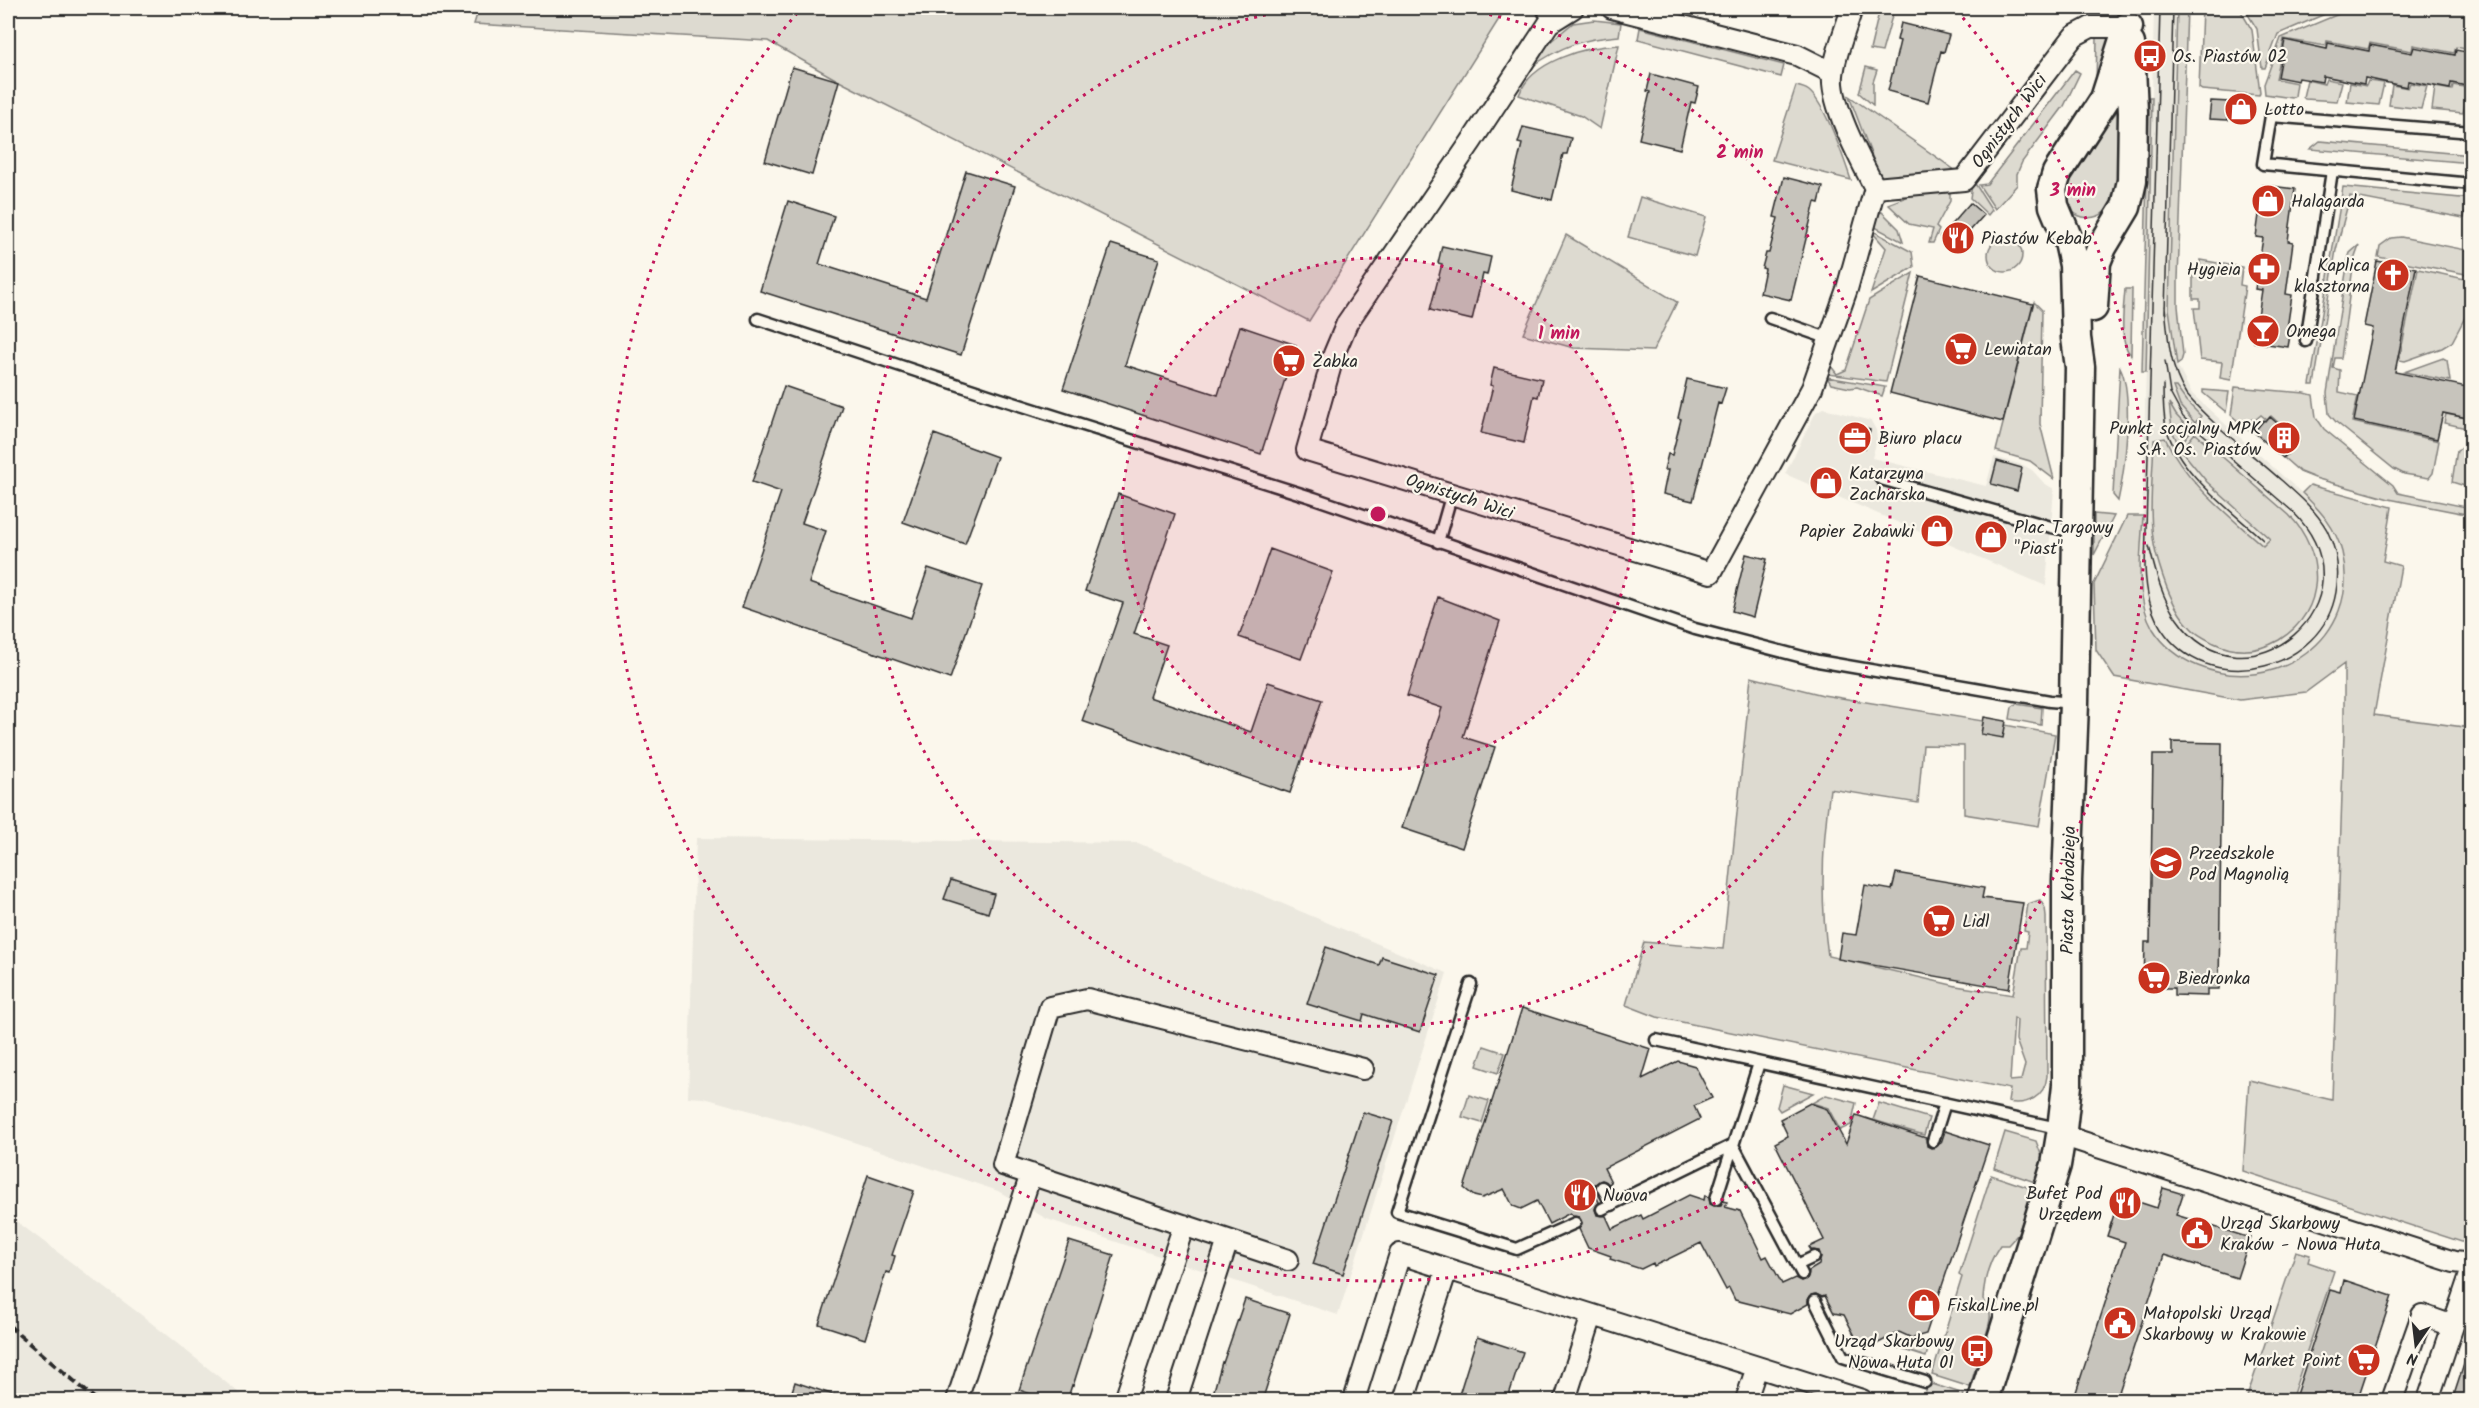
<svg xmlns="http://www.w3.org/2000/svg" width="2479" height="1408" font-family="Kalam,sans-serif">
<rect width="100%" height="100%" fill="#fbf7ec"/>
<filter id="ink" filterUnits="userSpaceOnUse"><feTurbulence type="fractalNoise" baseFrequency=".0167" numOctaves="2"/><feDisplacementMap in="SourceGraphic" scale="12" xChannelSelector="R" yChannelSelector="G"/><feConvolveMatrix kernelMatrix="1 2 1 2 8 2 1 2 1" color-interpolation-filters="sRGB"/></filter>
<g filter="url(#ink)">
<path fill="#ebe8de" d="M2154,8h23l-8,301 8,56 15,29 124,112 17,23 9,24 3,28 -6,28 -6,15 -24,28 -22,14 -21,8 -38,1 -19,-4 -33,-17 -24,-26 -11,-41z
M1824,408l47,13 5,9 1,10 -5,18 114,28 8,-29 29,8 9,5 12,13 10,6 -8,97 -261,-112 31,-62z
M696,838l442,5 309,130 -109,342 -291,-96 -49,-28 -189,-64 -105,-29 -16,-1z
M8,1215l132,99 108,86h-240z"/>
<path fill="#dddad0" stroke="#84827e" stroke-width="1.5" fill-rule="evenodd" d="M479,8h1027l-197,313 -470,-240 -71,-40 -294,-17z
M1880,8h18l-6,8 -10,36 -12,-2z
M2177,8h10l-9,272v26l5,49 -2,7 -4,3 -8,-56z
M2202,8h37l13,22 8,62 -1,3 -57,-5 -3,-2z
M2244,8h95l-61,26 -13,34h-3l-5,-39z
M2353,8h118v42l-15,-3 -2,6 -41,-8 -1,6 -42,-8 -2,6 -41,-8 -1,5 -42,-7 -8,40 21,4 -2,13 -3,2 -27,-4 -1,-10 17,-46z
M1594,20l27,3 -2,13c-38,3 -58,10 -89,32l15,-22 28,-23z
M1640,28l144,37 -3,12 -143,-38z
M2105,36l5,4 -14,47 1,-50z
M1619,45l-19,84 -19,-13 -62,-21c12,-34 67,-49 100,-50z
M1866,67l11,3 -4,12v23l-14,-12z
M2075,70l5,3 -16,33 -42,56 -5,12v11l-22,24 -16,-24 8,-1z
M2326,79l16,3 -5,19 -32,-2 -2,-2 4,-17 17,4z
M2368,81l16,2 -5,22 -32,-3 3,-19 16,3z
M2410,83l17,3 -6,23 -32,-4 3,-20 16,3z
M2453,85l16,3 -6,25 -31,-3 3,-23 17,3z
M1796,86c5,1 9,2 13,5 16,13 35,68 42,89l-79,-20z
M1849,96l110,77 -78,7z
M2149,97h3l-6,275h-4z
M2119,109c-1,24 2,76 -9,96 -12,22 -46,14 -45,-12 0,-25 38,-64 54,-84z
M2320,141l151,14v8l-161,-14z
M1972,185h4l16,25 -4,5 -18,-17z
M2343,187l128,12v15l-6,-1 -1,5 -114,-22 -14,54 -22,135h-4z
M1944,190l6,3v8l-14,26 3,3 -6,13h-4l4,-14 -24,-5 -21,-20 26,-10z
M1640,197l66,20 -11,39 -67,-19z
M1881,211l18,18 4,13 -30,-16z
M1872,232h3l37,20 2,15 -43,26 15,-45z
M1566,235l111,67 -24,49 -79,-3 -51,-14z
M2401,237l70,14v24l-93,-18 2,-11 11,-8z
M1988 255a17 17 0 1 1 34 0a17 17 0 1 1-34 0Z
M2359,245l-5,14 -13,99h-6l-2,10 7,2 -1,22 19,4 -6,26 87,19 -6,32 -4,5 -25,-4 -10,-5 -58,-47 -7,-8 -2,-21 21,-133 2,-7z
M2200,260l42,7 -2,18 5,1 -14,94 -11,-2 2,-16 -22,-2 -6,-52h6v-9h-7v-29h7z
M2418,269l47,10 -1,6 7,2v19l-19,36 -10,6 -37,13 -6,-1z
M1913,273l-27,109 -58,-8 3,-8 6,8 9,-4 23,-70z
M2125,289h7l-1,66c-13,-12 -7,-50 -6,-66z
M2034,302l8,8 -2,114 14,55 -24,-18 -34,-10z
M2443,358l4,2 3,21 -46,-9z
M2120,367c14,27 5,103 -2,134l-5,-6z
M1827,377l58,10 -3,9 -25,-9 -7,1 -19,-4z
M2173,387h3l10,14 15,15 -6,7 -15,-17z
M2235,387l70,6 8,2 3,22 8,12 69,56 5,8 73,15v7l-82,-16 -74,-21 -15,-6 -16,-14 15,-16 -28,-26 -4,4 -6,-5 -6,5 -3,-1 -6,7 1,3 -16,-14z
M2203,390l26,2 -3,20 -23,-19z
M2169,403l7,12 15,16 -12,15 -7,-16z
M2446,414l25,5v10l-27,-6z
M2195,433l94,82c36,37 38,96 -10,125 -21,12 -43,14 -65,3 -8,-4 -17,-8 -23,-15 -18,-18 -28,-49 -35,-74 -9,-36 -3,-77 -2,-114l11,-2c21,44 62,76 98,108l7,-7 -63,-57 -26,-32z
M2461,448l10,2v38l-19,-6 5,-32z
M2310,485l82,22 -9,54 18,5 -27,149 97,13v517l-228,-74 6,-91 83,20 12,-367v-69l-38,28 -66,8 -126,-23 -18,-27 -2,-66 33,-68h16c-2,36 -9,80 10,113 10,16 27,30 45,37 76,32 165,-28 144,-114 -6,-24 -22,-42 -40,-59z
M2094,514l20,2 -20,39z
M1751,677l72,18 160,26 -2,13 24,-9 50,9 -16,92 -75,-12v-68l-41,-1 -5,58 -88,-14c-8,56 -10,110 -2,167l128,30 57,9 8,-47h5l2,-16 -4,-1 4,-27 12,-4 5,8 1,8 1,160c-2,21 -20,30 -39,26l2,-13 -353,-72 -31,-12 18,-63 79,7zM2014,1018l3,2 -1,20 9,25 -4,15 -11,1z
M2016,704l26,4 -1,17 -31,-6 2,-12z
M1484,1046l21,7 -7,20 -21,-7z
M1783,1085l30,8 -33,18 -3,-4z
M1469,1095l20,6 -7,22 -20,-6z
M1826,1095l30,8 -5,22 -11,5 -12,-22 -16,-5z
M1879,1103l50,15 -5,17 -51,-15z
M2005,1132l31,9 6,16 -7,25 -41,-14z
M1991,1175l42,14 -15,45 -10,11h-8c-11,16 -16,35 -17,54 14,13 4,30 0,46l-8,-2 -5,17 7,3 -7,24 -38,-12 30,-98 -3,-2z
M2296,1251l14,4 -2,7 26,9 -43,129h-45z
M1896,1341l33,4 -3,12 -38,-12z
M1929,1383l35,11 -2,6h-40z"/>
<path fill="#c7c4bc" stroke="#2b2b2b" stroke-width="1.5" d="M1901,23l48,12 -5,17 -3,-1 -13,51 -40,-11 12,-50 -3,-1z
M2285,40l42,9 1,-6 41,8 1,-6 42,8 2,-6 41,8 1,-5 16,3v34l-21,-4 -1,6 -42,-8 -1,6 -42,-9 -1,6 -41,-8 -1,6 -23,-4 -1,3 -20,-4z
M792,67l47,14 -27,94 -47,-14z
M1651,74l48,13 -4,16 -4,-1 -11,47 -41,-10 11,-47 -3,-1z
M2211,101l19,1 -2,18 -19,-1z
M1523,127l48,11 -4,16h-4l-11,46 -41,-10 11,-46 -4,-1z
M966,171l49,15 -54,169 -201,-64 28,-90 46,15 -15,48 107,34z
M1784,177l39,10 -4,16 -4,-1 -24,98 -31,-7 5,-24 -3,-1 4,-15h3l9,-35 -4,-1z
M2263,185l32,4 -7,52 5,1 -7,52 6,1 -5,34 4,1 -3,17 -34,-5 8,-52 -7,-1 8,-51 -7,-1z
M1970,203l14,12 -30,34 -14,-12z
M1111,244l48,15 -34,106 93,30 22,-69 56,19 -35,109 -198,-65z
M1442,246l49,11 -4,18 -4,-1 -11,46 -42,-10 12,-46 -4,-1z
M2377,261l39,7 -21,104 77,16v31l-29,-6 -6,26 -83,-18 19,-93 -9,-2z
M1920,276l113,28 -30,118 -113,-29z
M1494,368l48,11 -4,18 -4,-1 -10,47 -43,-10 12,-47 -3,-1z
M1687,379l39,9 -5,16 -3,-1 -25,98 -30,-7 5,-24h-4l4,-16 4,1 9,-36 -3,-1z
M784,386l58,20 -40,117 24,8 -17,52 102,35 17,-50 54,18 -32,93 -208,-72 39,-115 -29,-10z
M2270,417l28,24 -15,17 -29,-26 10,-12 2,2z
M1848,423l22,7 -5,18 -22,-6z
M934,434l63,23 -32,87 -62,-22z
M1997,461l25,7 -5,23 -26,-7z
M1118,494l57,20 -41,120 33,11 -18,52 102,35 17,-50 54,18 -32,93 -208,-72 41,-118 -38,-12z
M1270,549l63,23 -32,87 -62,-22z
M1746,554l21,5 -14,58 -21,-6z
M1438,597l62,24 -37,116 32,10 -33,101 -60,-20 40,-120 -35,-12z
M1984,717l22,4 -3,17 -22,-4z
M2172,742l50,1 -3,246h-12v7l-33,-1v-7h-30l1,-46h5l3,-187h19z
M1896,873l88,15 -2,10 41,5 -14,86 -171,-30 4,-26 14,2 9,-50 27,5z
M951,880l43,14 -6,19 -44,-14z
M1326,947l53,18 3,-8 57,18 -19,57 -56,-18 -2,7 -55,-17z
M1522,1008l129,41 -9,30 36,-18 17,5 17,32 -18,8 6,13 -96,49 7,14 -2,2 -7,-4 -7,4 -1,7 5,11 -4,7 2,6 9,1 6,13 29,-14 2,4 46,-24 15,5 1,-5 4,2 1,7 4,2 7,-1 2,-4 4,1 -2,5 15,4 23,47 4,-2 15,28 13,-6 6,3 7,-3 1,-7 10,-6 2,-8 -2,-6 -8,-1 -2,-3 15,-7 -49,-97 13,-7 -8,-17 30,-16 17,6 19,35 10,-29 70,23 1,8 4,2 10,-5 4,-12 44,14 -63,189 -14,4 -13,-6 -28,15 -5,-9 -8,4 -14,-27 -10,-2 -9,-17 -3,1 -6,-3 -5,1 -3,5v4l-18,10 -55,-14 -6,-12 -3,2 -25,-47 -47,23 -1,-3 -12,6 -31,-10 1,-3 -23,-8 -9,-19 3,-6 -3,-6 -7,-1 -2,-3 -21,11 -12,-23 -16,8 -8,-3 -9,-17 -22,9 -8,-2 -10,-8z
M1363,1112l30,9 -50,153 -30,-10z
M868,1175l46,16 -22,64 3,1 -5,17 -4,-1 -21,67 -46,-15z
M2163,1188l20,6 -7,21 74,23 -13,40 -73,-23 -48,146h-15l-25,-9 49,-150 -18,-6 13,-40 37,12z
M1069,1241l45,14 -41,131 -1,-1 -5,16h-16l-32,-11z
M2344,1280l48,16 -35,105h-63l36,-111 11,3z
M1245,1299l45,15 -28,87h-51l11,-39 1,1z
M1477,1337l46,15 -16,49h-50z
M2468,1352h4v49h-20z
M795,1382l45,15v4h-51z"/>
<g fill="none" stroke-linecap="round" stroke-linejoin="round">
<g stroke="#2b2b2b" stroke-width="15">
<path id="lane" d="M1542,8l7,15
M2472,132l-201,-16 -8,48 209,20
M1770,318l60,21
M758,319l243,80 313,99 381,131 123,32 232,40 24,2
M2306,341l26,-170
M1881,479l170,48 25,5
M1438,542l14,-49
M1471,984l-74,228 120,37 58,-26
M1656,1040l406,89
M1933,1141l12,-38
M1602,1187l10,18
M1716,1199l43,-136
M1602,1209l131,-64 69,129
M1797,1265l17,-8
M1815,1301l28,56 82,25"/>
</g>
<g stroke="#2b2b2b" stroke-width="24">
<path id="street" d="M1573,8l-24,15 -78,119 -124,181 -13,31 -27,96 404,123 101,-185 35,-99 28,-101c-14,-27 -45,-84 -42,-113 2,-22 13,-46 19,-67
M1612,8l185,47 36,18
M1875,188l89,-8 110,-144 17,-9h37
M2061,1135l393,127 18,2
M1288,1260l-285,-95 47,-158 37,-8 276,70
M957,1400l74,-226
M1125,1400l59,-175
M1176,1400l52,-160
M1354,1400l46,-146 462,146
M1404,1400l43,-131
M1565,1400l27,-85
M1746,1400l11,-33
M2392,1400l30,-85 31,11
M2428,1400l44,-131"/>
</g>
<g stroke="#2b2b2b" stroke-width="33">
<path id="secondary" d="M2093,307l3,-45 6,-15 24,-40 6,-26 1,-69 -3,-68
M1983,1400l73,-235 6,-36 5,-44v-204l7,-178 6,-336 -4,-29 -2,-73 -5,-23 -15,-36 -2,-17 5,-16 48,-74 23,-72"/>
</g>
<use href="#lane" stroke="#fbf7ec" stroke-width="10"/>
<use href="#street" stroke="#fbf7ec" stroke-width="20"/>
<use href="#secondary" stroke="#fbf7ec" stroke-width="28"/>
<path stroke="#2b2b2b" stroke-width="1.5" d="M2160,8l-15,559c1,24 5,48 21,68 49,63 157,34 170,-43 4,-22 1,-42 -9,-62 -11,-20 -29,-35 -46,-50 -31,-28 -68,-54 -95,-86 -17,-27 -18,-57 -21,-88
M2165,313l8,-305
M2163,385c0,14 0,28 3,42 13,47 63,81 97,113
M2149,546c6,24 13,53 28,73 66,96 207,-17 115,-108l-109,-94 -13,-24 -5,-32"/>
<path stroke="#2b2b2b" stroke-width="4.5" stroke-dasharray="9 4.5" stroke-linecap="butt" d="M8,1325l88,75"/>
</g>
</g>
<circle cx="1378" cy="514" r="256" fill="#c2185b" fill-opacity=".12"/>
<g fill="none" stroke="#c2185b" stroke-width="3" stroke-dasharray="3 6">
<circle cx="1378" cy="514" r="256"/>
<path d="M1454 8A512 512 0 1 1 1302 8"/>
<path d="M1957 11A767 767 0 1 1 799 11"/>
</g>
<defs>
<g id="bus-disc" transform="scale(1.725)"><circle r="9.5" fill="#c8321e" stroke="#fbf7ec"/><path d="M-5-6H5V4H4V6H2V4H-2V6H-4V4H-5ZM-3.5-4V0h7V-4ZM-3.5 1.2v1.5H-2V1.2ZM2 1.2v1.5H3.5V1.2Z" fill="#fff"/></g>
<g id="shop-disc" transform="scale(1.725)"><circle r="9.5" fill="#c8321e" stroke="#fbf7ec"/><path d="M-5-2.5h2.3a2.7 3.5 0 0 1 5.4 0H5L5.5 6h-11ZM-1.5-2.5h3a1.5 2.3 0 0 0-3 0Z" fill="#fff"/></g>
<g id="restaurant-disc" transform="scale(1.725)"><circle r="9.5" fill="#c8321e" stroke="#fbf7ec"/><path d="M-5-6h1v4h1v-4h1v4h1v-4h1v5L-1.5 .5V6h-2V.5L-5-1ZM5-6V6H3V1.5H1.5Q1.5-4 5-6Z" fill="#fff"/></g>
<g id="pharmacy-disc" transform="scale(1.725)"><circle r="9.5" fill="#c8321e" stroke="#fbf7ec"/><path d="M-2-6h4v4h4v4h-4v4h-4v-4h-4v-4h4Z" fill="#fff"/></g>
<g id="church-disc" transform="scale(1.725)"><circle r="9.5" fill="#c8321e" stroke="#fbf7ec"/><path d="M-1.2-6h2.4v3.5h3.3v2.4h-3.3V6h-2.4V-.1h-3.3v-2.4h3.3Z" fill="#fff"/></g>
<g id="bar-disc" transform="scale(1.725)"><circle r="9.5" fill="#c8321e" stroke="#fbf7ec"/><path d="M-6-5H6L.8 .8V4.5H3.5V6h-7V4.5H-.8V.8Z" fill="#fff"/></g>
<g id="supermarket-disc" transform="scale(1.725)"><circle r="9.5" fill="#c8321e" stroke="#fbf7ec"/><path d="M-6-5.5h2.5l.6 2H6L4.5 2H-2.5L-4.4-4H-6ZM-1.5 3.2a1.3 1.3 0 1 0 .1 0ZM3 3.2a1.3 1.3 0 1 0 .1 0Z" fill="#fff"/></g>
<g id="office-disc" transform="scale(1.725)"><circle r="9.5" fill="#c8321e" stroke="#fbf7ec"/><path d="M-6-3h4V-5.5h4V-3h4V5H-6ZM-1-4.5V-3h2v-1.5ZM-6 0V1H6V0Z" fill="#fff"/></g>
<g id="building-disc" transform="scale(1.725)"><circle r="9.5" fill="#c8321e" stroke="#fbf7ec"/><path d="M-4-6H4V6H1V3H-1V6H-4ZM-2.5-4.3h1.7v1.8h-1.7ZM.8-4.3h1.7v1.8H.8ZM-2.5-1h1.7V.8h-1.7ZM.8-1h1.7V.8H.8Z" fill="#fff"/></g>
<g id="school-disc" transform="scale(1.725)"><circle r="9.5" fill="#c8321e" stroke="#fbf7ec"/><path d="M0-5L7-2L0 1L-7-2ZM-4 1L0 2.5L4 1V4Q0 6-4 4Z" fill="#fff"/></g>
<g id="civic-disc" transform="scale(1.725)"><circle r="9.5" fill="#c8321e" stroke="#fbf7ec"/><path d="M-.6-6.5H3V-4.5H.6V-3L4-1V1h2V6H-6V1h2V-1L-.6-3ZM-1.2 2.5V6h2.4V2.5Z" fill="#fff"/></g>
</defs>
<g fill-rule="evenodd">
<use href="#bus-disc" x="2150" y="56"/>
<use href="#shop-disc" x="2241" y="109"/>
<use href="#shop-disc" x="2268" y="201"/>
<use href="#restaurant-disc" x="1958" y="238"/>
<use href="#pharmacy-disc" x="2264" y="269"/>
<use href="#church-disc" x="2393" y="275"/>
<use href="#bar-disc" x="2263" y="331"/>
<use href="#supermarket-disc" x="1961" y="349"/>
<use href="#supermarket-disc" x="1289" y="361"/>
<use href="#office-disc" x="1855" y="438"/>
<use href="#building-disc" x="2284" y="438"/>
<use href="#shop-disc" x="1826" y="483"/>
<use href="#shop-disc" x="1937" y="531"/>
<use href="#shop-disc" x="1991" y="537"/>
<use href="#school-disc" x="2166" y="863"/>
<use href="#supermarket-disc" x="1939" y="921"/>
<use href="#supermarket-disc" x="2154" y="978"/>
<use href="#restaurant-disc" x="1580" y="1195"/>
<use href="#restaurant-disc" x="2125" y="1203"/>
<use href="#civic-disc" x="2197" y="1233"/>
<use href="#shop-disc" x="1924" y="1305"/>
<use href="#civic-disc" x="2120" y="1323"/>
<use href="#bus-disc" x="1977" y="1351"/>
<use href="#supermarket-disc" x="2364" y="1360"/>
</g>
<g text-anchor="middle" stroke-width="4.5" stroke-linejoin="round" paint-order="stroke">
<g font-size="18" fill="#2b2b2b" stroke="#fbf7ec" text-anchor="start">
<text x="2173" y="62">Os. Piastów 02</text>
<text x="2264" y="115">Lotto</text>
<text x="2291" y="207">Halagarda</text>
<text x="1981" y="244">Piastów Kebab</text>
<text x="2370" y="271" text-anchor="end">Kaplica<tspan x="2370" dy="21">klasztorna</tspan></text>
<text x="2241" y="275" text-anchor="end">Hygieia</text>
<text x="2286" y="337">Omega</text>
<text x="1984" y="355">Lewiatan</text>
<text x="1312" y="367">Żabka</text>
<text x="2261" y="434" text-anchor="end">Punkt socjalny MPK<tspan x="2261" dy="21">S.A. Os. Piastów</tspan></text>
<text x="1878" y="444">Biuro placu</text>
<text x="1849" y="479">Katarzyna<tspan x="1849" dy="21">Zacharska</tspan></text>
<text x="2014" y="533">Plac Targowy<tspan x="2014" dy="21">"Piast"</tspan></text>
<text x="1914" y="537" text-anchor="end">Papier Zabawki</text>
<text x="2189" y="859">Przedszkole<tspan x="2189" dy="21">Pod Magnolią</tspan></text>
<text x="1962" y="927">Lidl</text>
<text x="2177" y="984">Biedronka</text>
<text x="2102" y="1199" text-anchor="end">Bufet Pod<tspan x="2102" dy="21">Urzędem</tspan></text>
<text x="1603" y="1201">Nuova</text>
<text x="2220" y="1229">Urząd Skarbowy<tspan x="2220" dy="21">Kraków - Nowa Huta</tspan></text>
<text x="1947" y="1311">FiskalLine.pl</text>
<text x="2143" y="1319">Małopolski Urząd<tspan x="2143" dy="21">Skarbowy w Krakowie</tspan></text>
<text x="1954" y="1347" text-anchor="end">Urząd Skarbowy<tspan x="1954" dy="21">Nowa Huta 01</tspan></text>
<text x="2341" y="1366" text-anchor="end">Market Point</text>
</g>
<g font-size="18" fill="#2b2b2b" stroke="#fbf7ec">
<text transform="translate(2009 121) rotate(-53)" y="6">Ognistych Wici</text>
<text transform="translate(1460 496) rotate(18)" y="6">Ognistych Wici</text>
<text transform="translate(2068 890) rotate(-89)" y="6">Piasta Kołodzieja</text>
</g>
</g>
<circle cx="1378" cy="514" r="9" fill="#c2185b" stroke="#fbf7ec" stroke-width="3"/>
<g font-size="18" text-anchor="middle" font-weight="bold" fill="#c2185b" stroke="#fbf7ec" stroke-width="4.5" stroke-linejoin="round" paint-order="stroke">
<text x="1740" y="158">2 min</text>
<text x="2073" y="196">3 min</text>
<text x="1559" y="339">1 min</text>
</g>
<rect width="2479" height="1408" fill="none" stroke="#fbf7ec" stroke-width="30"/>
<rect x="15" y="15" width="2449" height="1378" fill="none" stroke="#2b2b2b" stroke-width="2" filter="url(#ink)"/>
<g transform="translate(2416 1345) rotate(194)" stroke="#fbf7ec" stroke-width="4.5" paint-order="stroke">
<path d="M0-4.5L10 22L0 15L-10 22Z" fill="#2b2b2b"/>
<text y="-9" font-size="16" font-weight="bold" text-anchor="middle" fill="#2b2b2b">N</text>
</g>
</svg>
